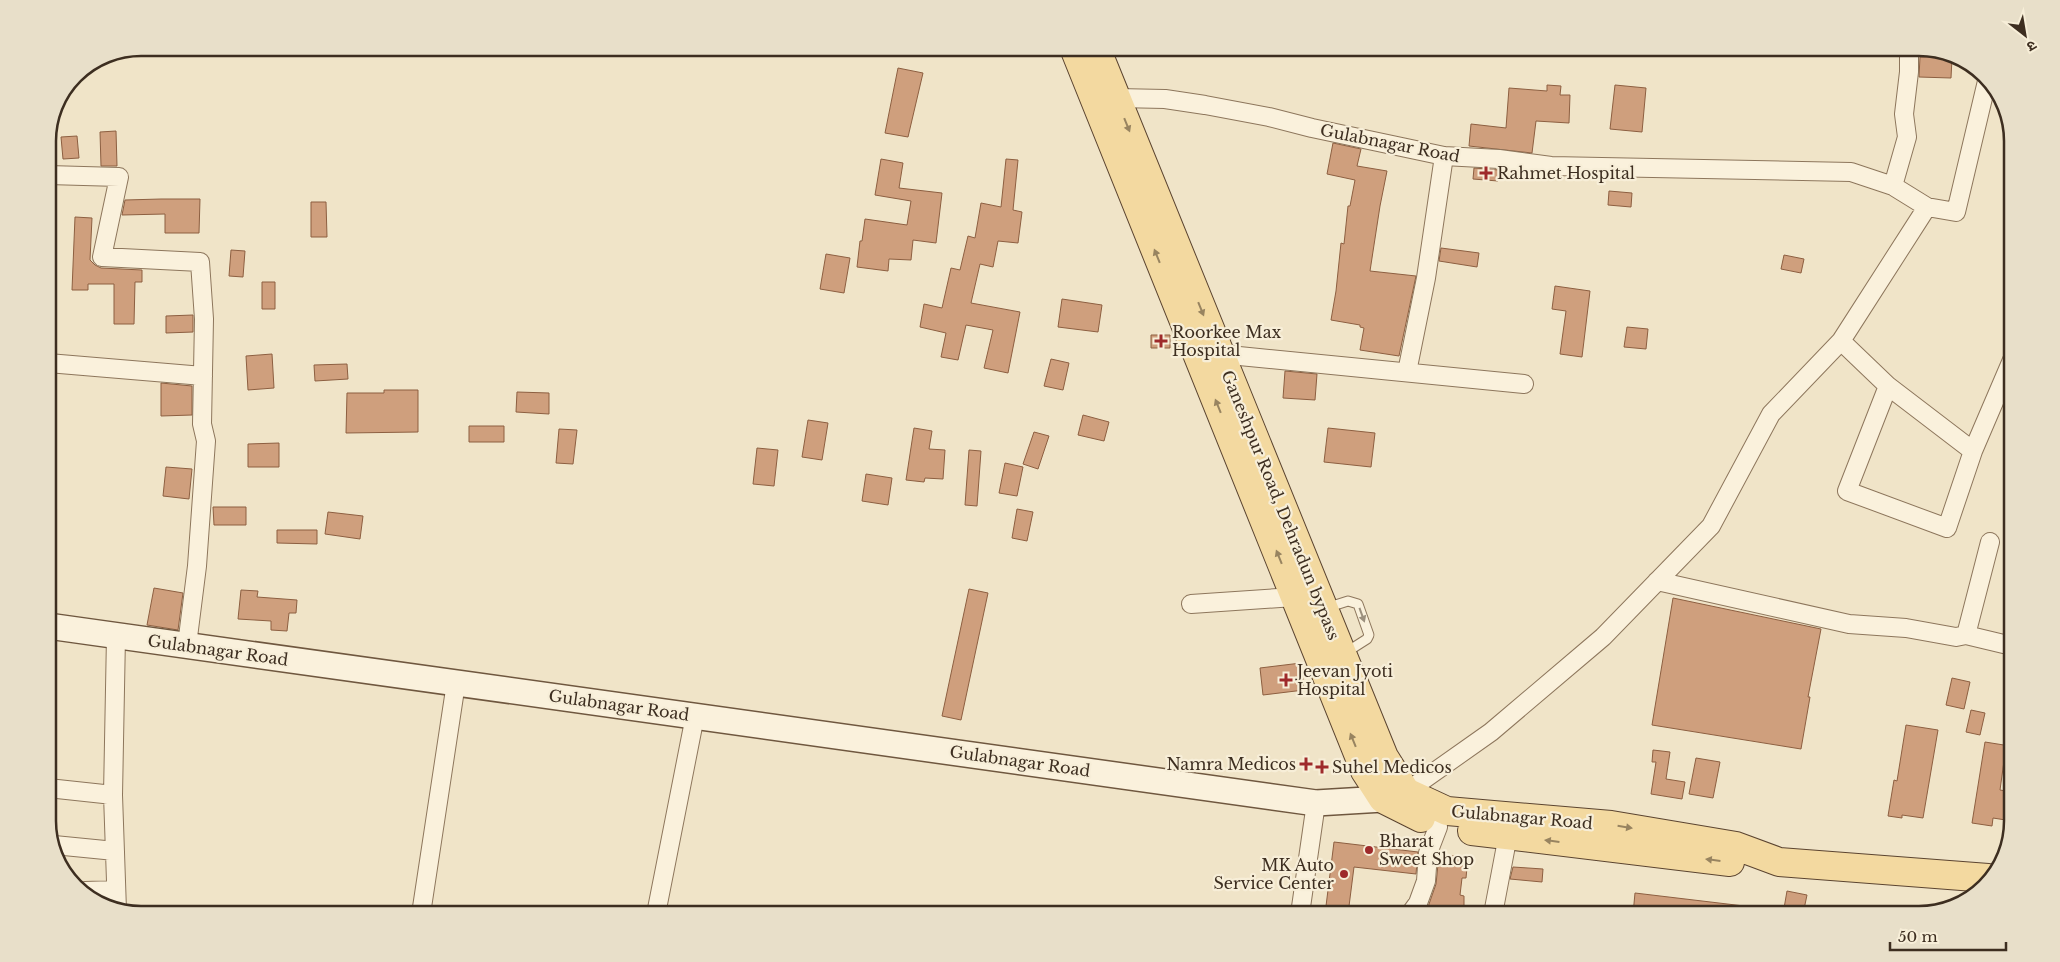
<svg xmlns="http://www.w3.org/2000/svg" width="2060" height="962" font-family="'Libre Baskerville','Noto Sans Devanagari',serif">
<rect width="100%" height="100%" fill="#f0e4c8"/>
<path fill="#cf9f7d" stroke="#8d5f41" d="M1920,57l32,1 -1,20 -32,-1z
M898,68l25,5 -15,64 -23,-4z
M1547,85l14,1 -1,9h10l-1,28 -33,-2 -4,32 -63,-7 2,-22 35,4 3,-40 38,3z
M1615,85l31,3 -4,44 -32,-3z
M116,131l1,35h-16l-1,-34z
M77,136l2,22 -16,1 -2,-22z
M1333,143l28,6 -4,17 30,5 -7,35 -10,65 46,5 -17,80 -39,-6 4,-22 -4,-1v-2l-29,-5 5,-29 5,-48 3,1 4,-38h2l5,-26 -28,-6z
M881,159l22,4 -4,25 43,5 -6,50 -23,-3 -2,20 -22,-1 -1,12 -31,-4 3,-26h2l3,-22 42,6 4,-24 -36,-6z
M1006,159l12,1 -5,50 9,2 -4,31 -20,-2 -5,26 -13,-3 -9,39 49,9 -12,61 -24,-5 9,-38 -27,-5 -8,35 -17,-3 5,-24 -26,-6 4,-23 18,4 9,-40 9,2 8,-34 7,2 6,-35 20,4z
M1474,168l25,2 -1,11 -25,-2z
M1609,191l23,2 -1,14 -23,-2z
M161,199h39l-1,34h-34v-19l-43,1 3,-15z
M311,202h15l1,35h-16z
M75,217l17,1 -2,42 5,5 6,3 41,2v12h-7l-1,42h-20v-40h-26v6h-16z
M1441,248l38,5 -2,14 -38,-6z
M231,250l14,1 -2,26 -14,-1z
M826,254l24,4 -6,35 -24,-4z
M1784,255l20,4 -3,14 -20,-4z
M262,282h13v27h-13z
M1555,286l35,5 -8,66 -22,-3 6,-43 -14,-2z
M1062,299l40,6 -4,27 -40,-5z
M193,315v17l-27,1v-17z
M1627,327l21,2 -2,20 -22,-2z
M1151,335h19v13h-19z
M272,354l2,34 -26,2 -2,-34z
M1051,359l18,4 -6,27 -19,-4z
M347,364l1,15 -33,2 -1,-16z
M1285,371l32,3 -2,26 -32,-2z
M161,383l31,3v29l-31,1z
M384,390h34v42l-72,1 1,-40h37z
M517,392l32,1v21l-33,-2z
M1083,415l26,7 -5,19 -26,-6z
M808,420l20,3 -6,37 -20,-3z
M469,426h35v16h-35z
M914,428l18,3 -3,18 16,1 -2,29 -18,-1 -1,4 -18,-2z
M1328,428l47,5 -4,34 -47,-5z
M559,429l18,1 -4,34 -17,-1z
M1034,432l15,4 -11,33 -15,-5z
M279,443v24h-31v-23z
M757,448l21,2 -4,36 -21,-2z
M969,450l12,1 -4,55 -12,-1z
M1005,463l18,4 -6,29 -18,-3z
M166,467l26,2 -3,30 -26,-3z
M866,474l26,4 -4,27 -26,-4z
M213,507h33v18h-32z
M1017,509l16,3 -6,29 -15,-3z
M328,512l35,4 -3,23 -35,-5z
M277,530h40v14l-40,-1z
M154,588l29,5 -5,37 -31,-5z
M969,589l19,4 -27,127 -19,-4z
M241,590l17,1 -1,6 40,3 -1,13h-7l-2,18 -16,-1v-9l-33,-2z
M1673,598l148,31 -13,68h2l-9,52 -149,-24z
M1301,663l3,27 -41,5 -3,-27z
M1952,678l18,4 -6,27 -18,-4z
M1971,710l14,3 -5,22 -14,-3z
M1906,725l32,5 -15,88 -21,-3v3l-14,-2 6,-36 3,1z
M1985,742l25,4 -3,15h-3l-4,29 12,2v29l-19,-3 -1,8 -20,-3z
M1653,750l17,2 -4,27 19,3 -3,17 -31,-5 5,-32h-4z
M1696,758l24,4 -7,36 -24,-4z
M1334,842l84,10 -2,22 -62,-7 -6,47h-23z
M1439,855l29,2 -2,21h-4l-2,17 4,1v18h-41l5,-7 8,-23z
M1513,867l30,2 -1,13 -32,-3z
M1787,891l20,4 -4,19h-20z
M1635,893l109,13v8h-111z"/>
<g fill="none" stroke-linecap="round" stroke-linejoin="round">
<g stroke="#8d765c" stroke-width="11">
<path id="lane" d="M1326,608l22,-7 10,3 11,31 -2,4 -22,14"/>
</g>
<g stroke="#8d765c" stroke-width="20">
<path id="street" d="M1117,98l48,1 40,6 64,12 43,11 132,28 55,3 52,7 300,6 42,14 34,21 29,5 31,-131
M48,175l71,2 -17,80 98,5 4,57 -2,105 4,17 -9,125 -10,79
M1893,186l14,-49 -3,-23 5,-42v-24
M1841,341l86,-134
M1219,354l305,30
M48,363l155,13
M1407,372l19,-94 18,-122
M1973,451l-85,-65 -41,105 100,37 26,-77 39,-91
M1657,581l192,43 57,4 50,9 10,-2 46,11
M1191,604l103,-7
M1966,635l24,-93
M48,788l65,7 3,-159
M1406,792l85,-60 112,-95 108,-111 60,-112 70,-73 47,45
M113,795l4,115
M54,845l61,6
M85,891l31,-1
M421,914l35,-231
M656,914l39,-198
M1300,914l16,-111
M1410,914l8,-11 8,-22 2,-28 10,-26
M1493,914l15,-79"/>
</g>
<g stroke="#6f573f" stroke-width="28">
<path id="secondary" d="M48,626l1268,177 67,-4 17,-5"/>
</g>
<g stroke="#5b4430" stroke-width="30">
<path id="primary" d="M1074,48l291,723 18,28 38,19
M1096,48l288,709 22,35 41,19 164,14 125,21 43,16 209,16
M1472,831l258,31"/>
</g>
<use href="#lane" stroke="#faf1dc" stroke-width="9"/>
<use href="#street" stroke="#faf1dc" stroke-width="18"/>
<use href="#secondary" stroke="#faf1dc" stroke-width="25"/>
<use href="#primary" stroke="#f3d9a0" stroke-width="28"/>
</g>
<defs><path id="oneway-solid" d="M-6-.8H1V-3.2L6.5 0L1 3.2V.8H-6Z" transform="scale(1.25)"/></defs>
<g fill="#988460">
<use href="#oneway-solid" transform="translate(1127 125) rotate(68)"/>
<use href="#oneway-solid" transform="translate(1157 256) rotate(-112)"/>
<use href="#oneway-solid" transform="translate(1201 309) rotate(68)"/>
<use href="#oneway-solid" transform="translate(1218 406) rotate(-112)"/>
<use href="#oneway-solid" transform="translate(1279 557) rotate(-112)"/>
<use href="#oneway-solid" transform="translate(1353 740) rotate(-112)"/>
<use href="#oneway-solid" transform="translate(1625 827) rotate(9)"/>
<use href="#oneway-solid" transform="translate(1552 841) rotate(-173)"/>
<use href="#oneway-solid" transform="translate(1713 860) rotate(-173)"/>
</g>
<use fill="#9c907e" href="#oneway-solid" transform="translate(1362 615) rotate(70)"/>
<g fill="#9e2a2b" stroke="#f7eed8" stroke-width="2">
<path d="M1483.5 165.5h5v5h5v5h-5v5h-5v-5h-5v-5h5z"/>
<path d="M1158.5 333.5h5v5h5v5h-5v5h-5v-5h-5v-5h5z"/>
<path d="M1283.5 672.5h5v5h5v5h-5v5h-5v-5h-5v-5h5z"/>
<path d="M1303.5 756.5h5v5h5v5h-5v5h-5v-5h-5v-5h5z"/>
<path d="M1319.5 759.5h5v5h5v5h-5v5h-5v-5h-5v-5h5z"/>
<circle cx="1369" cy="850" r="5"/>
<circle cx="1344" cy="874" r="5"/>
</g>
<g text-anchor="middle" stroke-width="4.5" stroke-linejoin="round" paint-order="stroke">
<g font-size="16" fill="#3d2e20" stroke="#f7eed8">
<text transform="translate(1390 143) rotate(11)" y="6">Gulabnagar Road</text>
<text transform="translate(1281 505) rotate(68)" y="6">Ganeshpur Road, Dehradun bypass</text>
<text transform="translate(218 650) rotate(8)" y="6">Gulabnagar Road</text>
<text transform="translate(619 705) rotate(8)" y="6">Gulabnagar Road</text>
<text transform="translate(1020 761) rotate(8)" y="6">Gulabnagar Road</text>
<text transform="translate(1522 817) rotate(5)" y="6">Gulabnagar Road</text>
</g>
<g font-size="16" fill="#3d2e20" stroke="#f7eed8" text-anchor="start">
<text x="1497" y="179">Rahmet Hospital</text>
<text x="1172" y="338">Roorkee Max<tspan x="1172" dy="18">Hospital</tspan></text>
<text x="1297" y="677">Jeevan Jyoti<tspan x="1297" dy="18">Hospital</tspan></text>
<text x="1296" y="770" text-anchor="end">Namra Medicos</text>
<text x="1332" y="773">Suhel Medicos</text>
<text x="1379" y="847">Bharat<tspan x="1379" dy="18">Sweet Shop</tspan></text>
<text x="1334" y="871" text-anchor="end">MK Auto<tspan x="1334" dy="18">Service Center</tspan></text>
</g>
</g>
<path d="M0 0H2060V962H0ZM141 56H1919A85 85 0 0 1 2004 141V821A85 85 0 0 1 1919 906H141A85 85 0 0 1 56 821V141A85 85 0 0 1 141 56Z" fill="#e8dfc9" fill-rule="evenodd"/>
<path fill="none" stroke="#3d2e20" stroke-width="2.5" d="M141 56H1919A85 85 0 0 1 2004 141V821A85 85 0 0 1 1919 906H141A85 85 0 0 1 56 821V141A85 85 0 0 1 141 56Z"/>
<g transform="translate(2025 35) rotate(149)" stroke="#f7eed8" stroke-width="4" paint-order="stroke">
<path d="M0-4L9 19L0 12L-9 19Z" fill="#3d2e20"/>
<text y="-8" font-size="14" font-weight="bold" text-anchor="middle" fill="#3d2e20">उ</text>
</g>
<path d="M1890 942v8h116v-8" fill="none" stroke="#3d2e20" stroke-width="2.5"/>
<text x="1898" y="942" font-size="15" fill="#3d2e20" stroke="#f7eed8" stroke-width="4" paint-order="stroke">50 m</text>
</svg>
